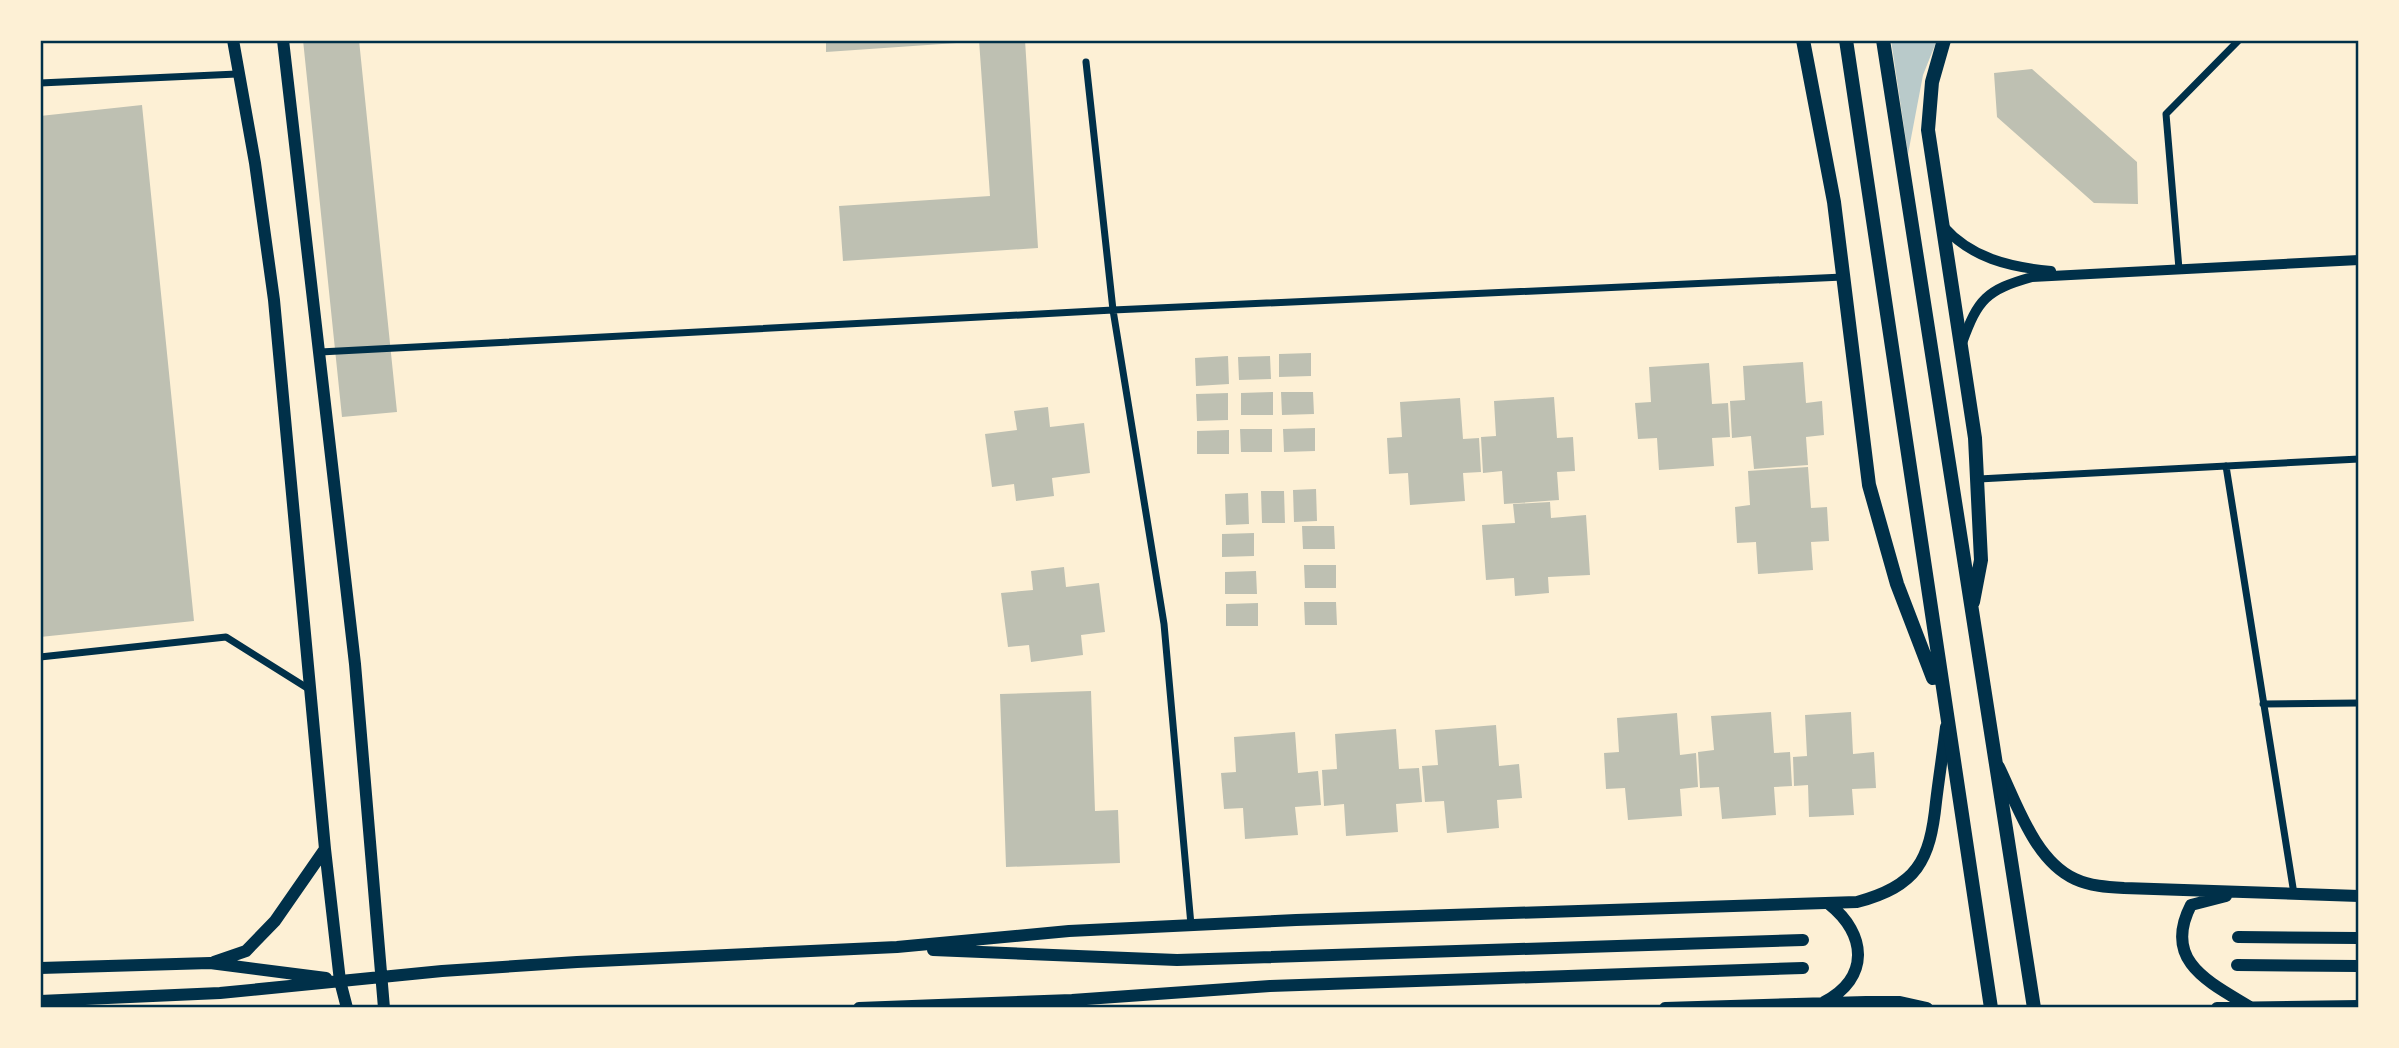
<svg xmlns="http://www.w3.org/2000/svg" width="2399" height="1048" font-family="Jost,sans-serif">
<rect width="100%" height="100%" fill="#fdf0d5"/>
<path fill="#b9caca" d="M1891,40h46l-14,35 -15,79z"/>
<path fill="#bec0b2" d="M303,40h56l38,372 -55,5z
M826,40h145v2l-145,10z
M979,40h46l13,208 -195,13 -4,-55 151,-10z
M2032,69l105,93 1,42 -44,-1 -97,-86 -3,-44z
M142,105l52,516 -154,16v-521z
M1311,353v23l-32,1v-23z
M1228,356l1,28 -33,2 -1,-28z
M1270,356l1,23 -32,1 -1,-23z
M1803,362l3,41 16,-2 2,34 -18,2 2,28 -54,4 -3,-33 -19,2 -2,-37 15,-1 -2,-34z
M1709,363l3,41 16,-1 2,34 -18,1 2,28 -55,4 -2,-32 -19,1 -3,-36 16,-1 -2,-35z
M1273,392v23h-32v-22z
M1281,392h32l1,22 -32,1z
M1228,393v27l-31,1 -1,-27z
M1554,397l3,41 16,-1 2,34 -18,1 2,28 -55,4 -2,-33 -19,2 -2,-36 15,-1 -2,-35z
M1460,398l3,41 16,-1 2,34 -18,1 2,28 -55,4 -2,-32 -19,1 -2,-36 15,-1 -2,-35z
M1048,407l2,20 34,-4 6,50 -38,5 2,18 -38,5 -2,-17 -22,3 -7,-53 32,-4 -3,-19z
M1315,428v23l-31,1 -1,-23z
M1240,429h32v23h-31z
M1229,430v24h-32v-23z
M1808,467l3,41 16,-1 2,34 -18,1 2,28 -55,4 -2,-32 -19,1 -2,-36 15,-2 -2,-34z
M1316,489l1,32 -23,1 -1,-32z
M1261,491h23l1,32h-23z
M1248,493l1,31 -23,1 -1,-31z
M1550,502l1,16 35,-3 4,60 -42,2 1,16 -34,3 -1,-18 -28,2 -4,-55 33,-2 -2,-19z
M1302,526h32l1,23h-32z
M1254,533v23l-32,1v-23z
M1304,565h32v23h-31z
M1064,567l2,20 33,-4 6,49 -24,3 2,20 -52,7 -2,-17 -21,2 -7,-54 32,-3 -2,-19z
M1256,571l1,23h-32v-22z
M1304,602h32l1,23h-32z
M1258,603v23h-32v-22z
M1091,691l4,120 23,-1 2,53 -114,4 -6,-173z
M1771,712l3,41 16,-1 2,34 -18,1 2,28 -54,4 -3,-32 -19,1 -2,-36 16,-2 -3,-34z
M1851,712l2,42 21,-2 2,36 -24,1 2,26 -45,2 -1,-32 -14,1 -1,-29 14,-1 -2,-41z
M1677,713l3,42 16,-2 2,34 -18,2 2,27 -54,4 -3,-32 -19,1 -2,-36 15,-1 -2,-34z
M1496,725l3,41 20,-2 3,34 -25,2 2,28 -52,5 -3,-32 -19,1 -3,-36 16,-1 -3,-35z
M1396,729l3,40 20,-1 3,34 -26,2 2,28 -52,4 -2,-32 -20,2 -2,-36 15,-1 -2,-35z
M1295,732l3,41 20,-2 3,34 -26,2 3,28 -53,4 -2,-31 -19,1 -3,-36 15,-1 -2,-35z"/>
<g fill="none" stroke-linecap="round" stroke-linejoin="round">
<path stroke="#003049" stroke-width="7" d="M1086,62l27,248 51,314 27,301
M40,83l197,-9
M2179,269l-13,-155 73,-74
M320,352l793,-42 730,-33
M2226,466l68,428
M1979,479l380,-20
M40,657l186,-20 86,54
M2263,704l96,-1"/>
<path stroke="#003049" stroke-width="10" d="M1943,226c28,32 66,41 108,45
M1962,343c16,-44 24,-53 70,-66l327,-17"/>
<path stroke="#003049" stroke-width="12" d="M233,40l22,123 19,137 51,549 15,132 7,27
M283,40l72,624 29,344
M1999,767c18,37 36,94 76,112 15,7 32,8 49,9l235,8
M2226,896l-35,9c-29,56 18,77 59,102
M2238,937l121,1
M933,950l244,10 626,-20
M214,962l32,-11 29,-30 50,-72
M2237,965l122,1
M40,968l170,-5 116,15
M40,1001l180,-8 222,-22 135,-9 320,-15 172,-16 227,-11 561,-18c60,-16 73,-41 79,-100 3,-25 7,-50 10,-75
M1824,1002c46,-24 43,-68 5,-98
M859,1008l213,-8 198,-14 533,-18
M1665,1008l201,-6h34l27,6
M2217,1008l142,-2"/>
<path stroke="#003049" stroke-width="14" d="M1803,40l31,162 35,283 28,99 36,94
M1846,40l145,968
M1883,40l151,968
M1944,40l-12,42 -4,48 47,308 6,122 -8,42"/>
</g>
<rect width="2399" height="1048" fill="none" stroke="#fdf0d5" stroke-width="84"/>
<rect x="42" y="42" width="2315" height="964" fill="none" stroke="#003049" stroke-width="2.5"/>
</svg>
